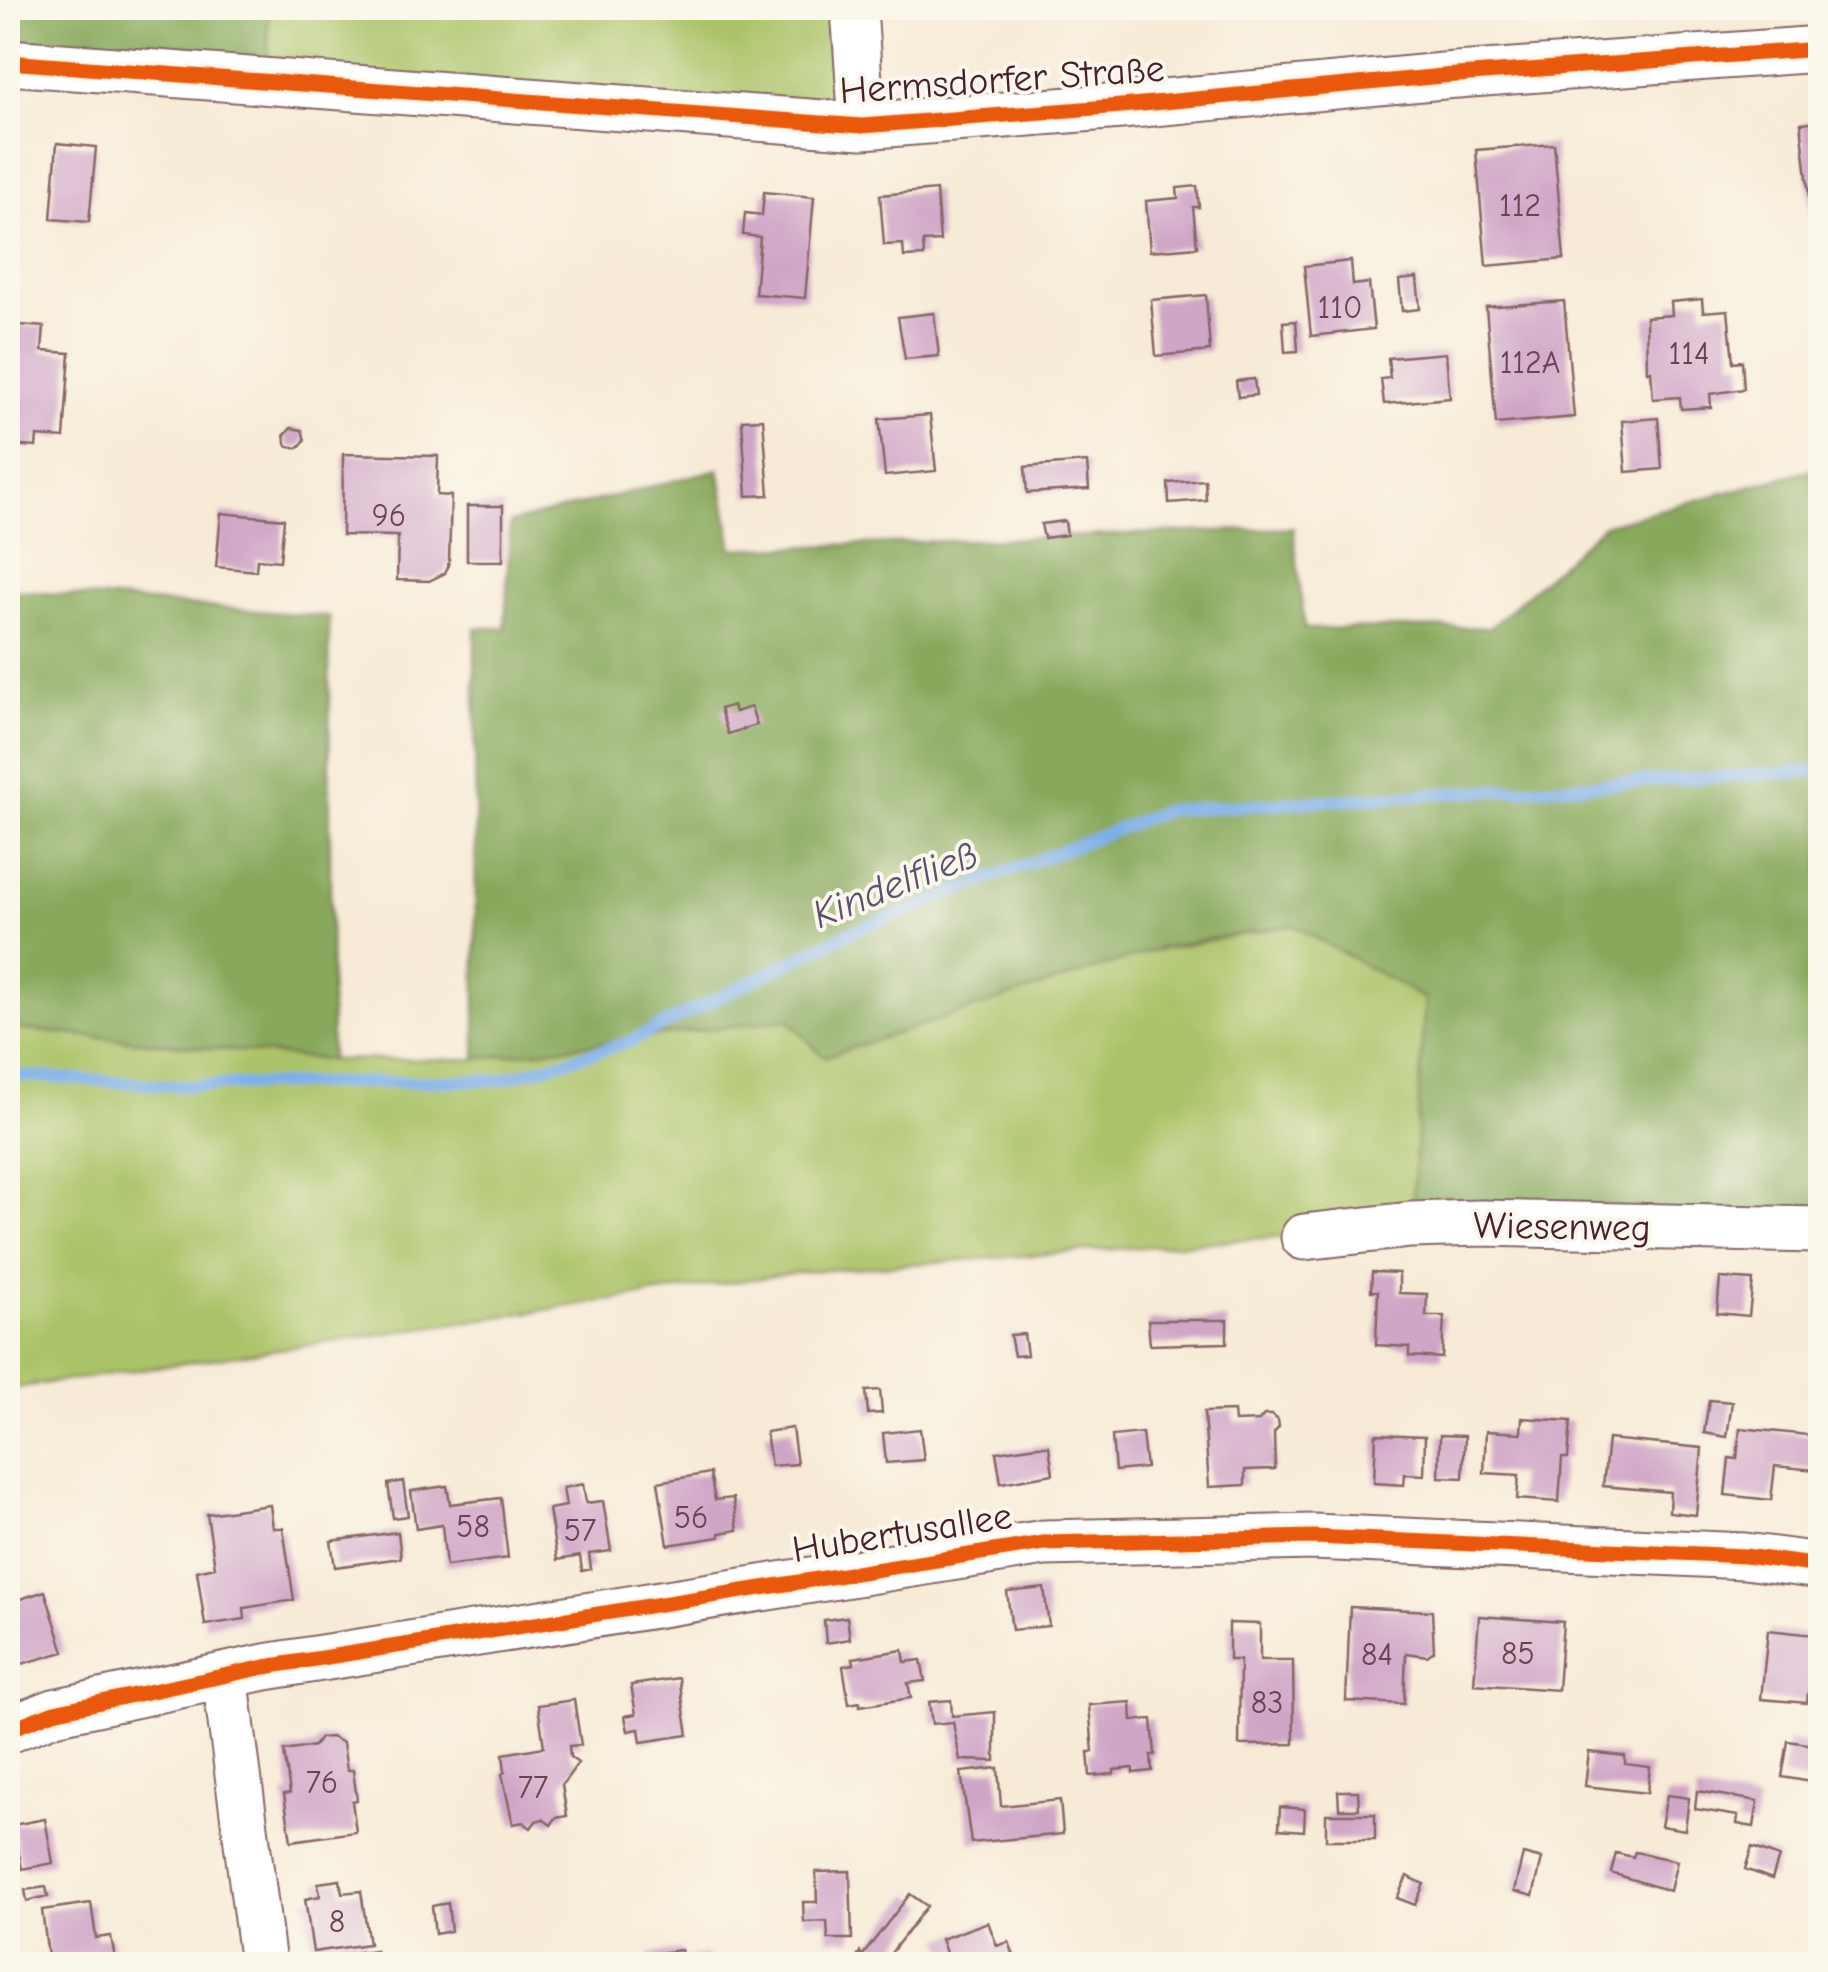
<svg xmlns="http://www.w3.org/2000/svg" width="1828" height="1972" font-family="'Comic Neue',sans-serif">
<rect width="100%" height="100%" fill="#fbf7ec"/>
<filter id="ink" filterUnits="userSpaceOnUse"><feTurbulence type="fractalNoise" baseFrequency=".01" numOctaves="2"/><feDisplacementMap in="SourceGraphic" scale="20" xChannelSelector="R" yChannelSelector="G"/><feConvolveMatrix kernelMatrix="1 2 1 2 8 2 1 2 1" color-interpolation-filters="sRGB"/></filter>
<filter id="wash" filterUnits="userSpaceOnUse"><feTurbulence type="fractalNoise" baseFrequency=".0048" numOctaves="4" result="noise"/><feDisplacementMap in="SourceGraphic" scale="40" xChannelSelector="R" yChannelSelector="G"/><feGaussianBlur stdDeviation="2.25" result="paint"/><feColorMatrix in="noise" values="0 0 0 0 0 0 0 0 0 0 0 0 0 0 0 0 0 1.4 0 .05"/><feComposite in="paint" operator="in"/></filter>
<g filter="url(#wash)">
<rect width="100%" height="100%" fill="#f7ebd7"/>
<path fill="#abc368" stroke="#7a714a" stroke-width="2.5" d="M268,8h586l8,118 -594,-44z
M1293,925l132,74 -13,218 -122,19 -489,36 -793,117v-361l323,32 145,-1 312,-40z"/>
<path fill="#88a95c" stroke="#696444" stroke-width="2.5" d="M8,8h260v74l-260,-20z
M1820,467v751l-408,-1 13,-218 -132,-74 -129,22 -340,110 -36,-38 -312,40 -1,-431h30l5,-105 209,-54 14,80 560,-21 12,101 186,-2 113,-102z
M8,590l321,27 2,443 -323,-32z"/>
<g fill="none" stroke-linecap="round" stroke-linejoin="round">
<path stroke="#7eafea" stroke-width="12" d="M8,1075l176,11 316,-6 129,-38 220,-109 318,-123 653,-39"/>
</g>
<g id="blocks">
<path fill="#d0a6c7" d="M1820,121v102l-8,1 -11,-101z
M57,143l39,4 -7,75 -38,-3z
M1554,144l10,115 -78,7 -10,-116z
M1197,186l2,21h-6l4,40 -47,4 -4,-50 32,-3 -1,-10z
M936,190l4,51 -17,1 1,14 -20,1 -1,-13 -19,1 -4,-50z
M764,192l50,5 -9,101 -50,-4 5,-57 -17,-2 2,-22 17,2z
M1351,261l2,24 16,-2 5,46 -63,7 -7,-70z
M1417,278l3,31 -18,2 -3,-31z
M1206,295l4,56 -54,5 -5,-56z
M1702,299l1,13 25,-2 5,52 9,-1 2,28 -34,5 1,13 -30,2 -1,-12 -27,2 -2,-28 -4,1 -1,-55 26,-2 -1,-13z
M1564,301l10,116 -78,7 -10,-117z
M934,313l5,43 -34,3 -7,-42z
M1296,321l2,30 -13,1 -2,-30z
M8,324l36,3 -2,24 28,2 -6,85 -27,-2 -1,11 -28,-2z
M1446,353l4,45 -66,6 -3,-25 9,-1 -2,-20z
M1254,379l2,16 -18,2 -2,-16z
M930,415l6,56 -51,5 -6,-57z
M1658,418l4,51 -36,3 -4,-51z
M763,419l6,76 -22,1 -5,-76z
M291,428l11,2 3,10 -7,8 -11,-2 -3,-10z
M343,454l95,2 -1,39 14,1 -2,66 -4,11 -16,8 -32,-1 1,-44 -56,-1z
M1087,462l2,27 -62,4 -2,-26z
M1205,480l1,20 -37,3 -1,-20z
M467,506h36v55h-36z
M221,513l63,6 -4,42 -23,-2 -1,12 -40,-4z
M1065,521l2,14 -23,3 -3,-14z
M733,705l2,7 16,-5 6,18 -29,9 -8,-25z
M1372,1272l27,1v20l28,1 -1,22h18l-2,42 -33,-2v-9l-33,-2 2,-54h-7z
M1720,1278l33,2 -4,36 -32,-3z
M1148,1320h79v23l-77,2z
M1024,1334l3,21 -13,1 -4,-21z
M880,1390l2,23 -14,1 -2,-23z
M1709,1400l23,2 -5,35 -23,-4z
M1234,1411l1,11 24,-1 5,-6h8l6,5 1,7 -5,6 1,36 -30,1v15l-36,2 -5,-75z
M1522,1418l49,3 -3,37h-6l-3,44 -42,-3 2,-24 -35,-2 2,-42 35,2z
M792,1428l5,36 -26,2 -5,-34z
M1740,1428l78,8 -3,34 -40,-4 -4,34 -46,-5 4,-37 8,1z
M920,1429l4,31 -38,3 -3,-30z
M1142,1433l4,35 -31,3 -3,-35z
M1376,1434l49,2 -1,39 -19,-1 -1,11 -30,-2z
M1440,1435l25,1 -2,42 -24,-1z
M1608,1439l94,9 -6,67 -27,-3 1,-20 -67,-6z
M1037,1446h12l4,28 -52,9 -5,-31z
M710,1473l5,27 18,-2 5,32 -18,3v4l-52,8 -10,-63z
M403,1481l5,35 -15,2 -5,-34z
M583,1484l3,19 17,-2 8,50 -22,3 2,15 -9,2 -2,-15 -23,4 -8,-51 17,-3 -3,-18z
M447,1486l3,18 51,-6 7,60 -62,8 -4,-41 -26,4 -5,-38z
M270,1505l3,23h10l11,72 -50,8 1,11 -40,6 -8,-54 18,-4 -8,-53z
M398,1532l3,26 -66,9 -4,-26z
M1044,1588l5,38 -37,4 -5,-38z
M45,1591l19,61 -53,15 -3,-7v-57z
M1350,1607l82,4 2,40 -7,5 -21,-3 -2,51 -58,-3z
M1479,1616l84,6 -5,68 -84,-6z
M847,1617l3,22 -24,4 -2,-23z
M1229,1623l31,1v36h33l1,84 -55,1 1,-85h-11z
M1768,1630l47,5 -8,68 -46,-4z
M903,1650l2,12 16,-2 4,21 -17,2 3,15 -51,8v-4l-11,2 -6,-38 11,-2 -1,-6z
M679,1678l9,57 -47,7 -2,-13 -11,2 -3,-15 11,-2 -5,-29z
M574,1700l7,45 -12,1 1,11 8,6 -16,22 5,31 -11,2 -5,7 -8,-6 -7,2 -5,7 -8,-6 -10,2 -11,-50 3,-2 -2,-18 41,-7 -6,-42z
M951,1700l1,16 43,-4v49l-35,-1 -7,-38 -21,2 -3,-22z
M1131,1702l1,19 20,-2 3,36h-4l1,16 -19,2v-5l-19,2v4l-24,2 -2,-24h5l-4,-47z
M331,1737l12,6 4,27h6l4,30 -5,1 4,31 -65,9 -7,-47 6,-1 -6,-42 30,-5 6,-8z
M1788,1741l32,5 -3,37 -35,-6z
M1589,1752l36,4v8l25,3 -3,26 -62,-7z
M998,1768l3,38 59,-6 3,34 -92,9 -10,-71z
M1338,1791h20l1,18h-20z
M1697,1791l61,10 -4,26 -17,-3 1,-8 -43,-7z
M1667,1795l22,3 -4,32 -24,-4z
M1280,1807l25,2 -1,22 -25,-2z
M1326,1814h49v26h-49z
M45,1819l8,44 -31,6 -9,-44z
M1752,1847l27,10 -7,22 -27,-10z
M1635,1852l42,9 -7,30 -59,-18 5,-20 17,4z
M1523,1854l19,5 -9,37 -19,-5z
M850,1871l2,68h-24l-1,-18 -23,1 -1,-20h14l-1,-30z
M1407,1876l17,8 -9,21 -18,-7z
M340,1880l2,13 19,-2 8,53 -56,8 -8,-53 15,-3 -2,-13z
M46,1887l2,9 -21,5 -2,-11z
M910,1894l17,12 -39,51 5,4 -2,3h-37l6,-12 2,4z
M91,1903l5,35 15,-2 5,28h-67l-7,-54z
M448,1903l3,28 -16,3 -3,-28z
M988,1922l9,24 12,-4 8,22h-67l-9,-25z
M375,1950l2,14h-38l-1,-9z
M681,1950l2,8 24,-3 1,9h-57l-2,-10z"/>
</g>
</g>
<g filter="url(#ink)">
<use href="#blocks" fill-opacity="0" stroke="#876667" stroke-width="2.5"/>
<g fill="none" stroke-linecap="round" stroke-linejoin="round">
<g stroke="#876667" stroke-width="49">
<path id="street" d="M854,8l8,118
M8,62l854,64 259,-20 322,-30 377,-27
M1304,1237l106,-12 71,-2 339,7
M225,1676l38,288
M8,1730l46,-18 211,-45 779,-124 269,-6 432,19 75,10"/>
</g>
<use href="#street" stroke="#fff" stroke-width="45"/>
<g stroke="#fbf7ec" stroke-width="21">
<path id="cycleway" d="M8,62l854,64 259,-20 322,-30 377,-27
M8,1730l46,-18 211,-45 779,-124 269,-6 432,19 75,10"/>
</g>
<use href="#cycleway" stroke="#e8590c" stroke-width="15"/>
</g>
</g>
<g text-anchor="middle" stroke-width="8" stroke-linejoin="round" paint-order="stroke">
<g font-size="32" fill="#6c4152">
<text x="1520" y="216">112</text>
<text x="1340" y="318">110</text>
<text x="1689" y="364">114</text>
<text x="1530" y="373">112A</text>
<text x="389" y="526">96</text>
<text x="691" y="1528">56</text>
<text x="473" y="1537">58</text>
<text x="580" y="1541">57</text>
<text x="1518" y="1664">85</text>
<text x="1377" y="1665">84</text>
<text x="1267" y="1713">83</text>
<text x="322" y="1793">76</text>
<text x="533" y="1798">77</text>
<text x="337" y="1932">8</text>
</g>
<g font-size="38" fill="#4a1f2b" stroke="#fbf7ec">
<text transform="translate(1002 79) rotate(-4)" y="13">Hermsdorfer Straße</text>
<text transform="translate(1562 1226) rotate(1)" y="13">Wiesenweg</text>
<text transform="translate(902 1532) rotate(-9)" y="13">Hubertusallee</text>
</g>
<g font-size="40" font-style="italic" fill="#5c516e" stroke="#fbf7ec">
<text transform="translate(895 883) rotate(-22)" y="14">Kindelfließ</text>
</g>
</g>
<rect width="1828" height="1972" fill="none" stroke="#fbf7ec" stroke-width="40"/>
</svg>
